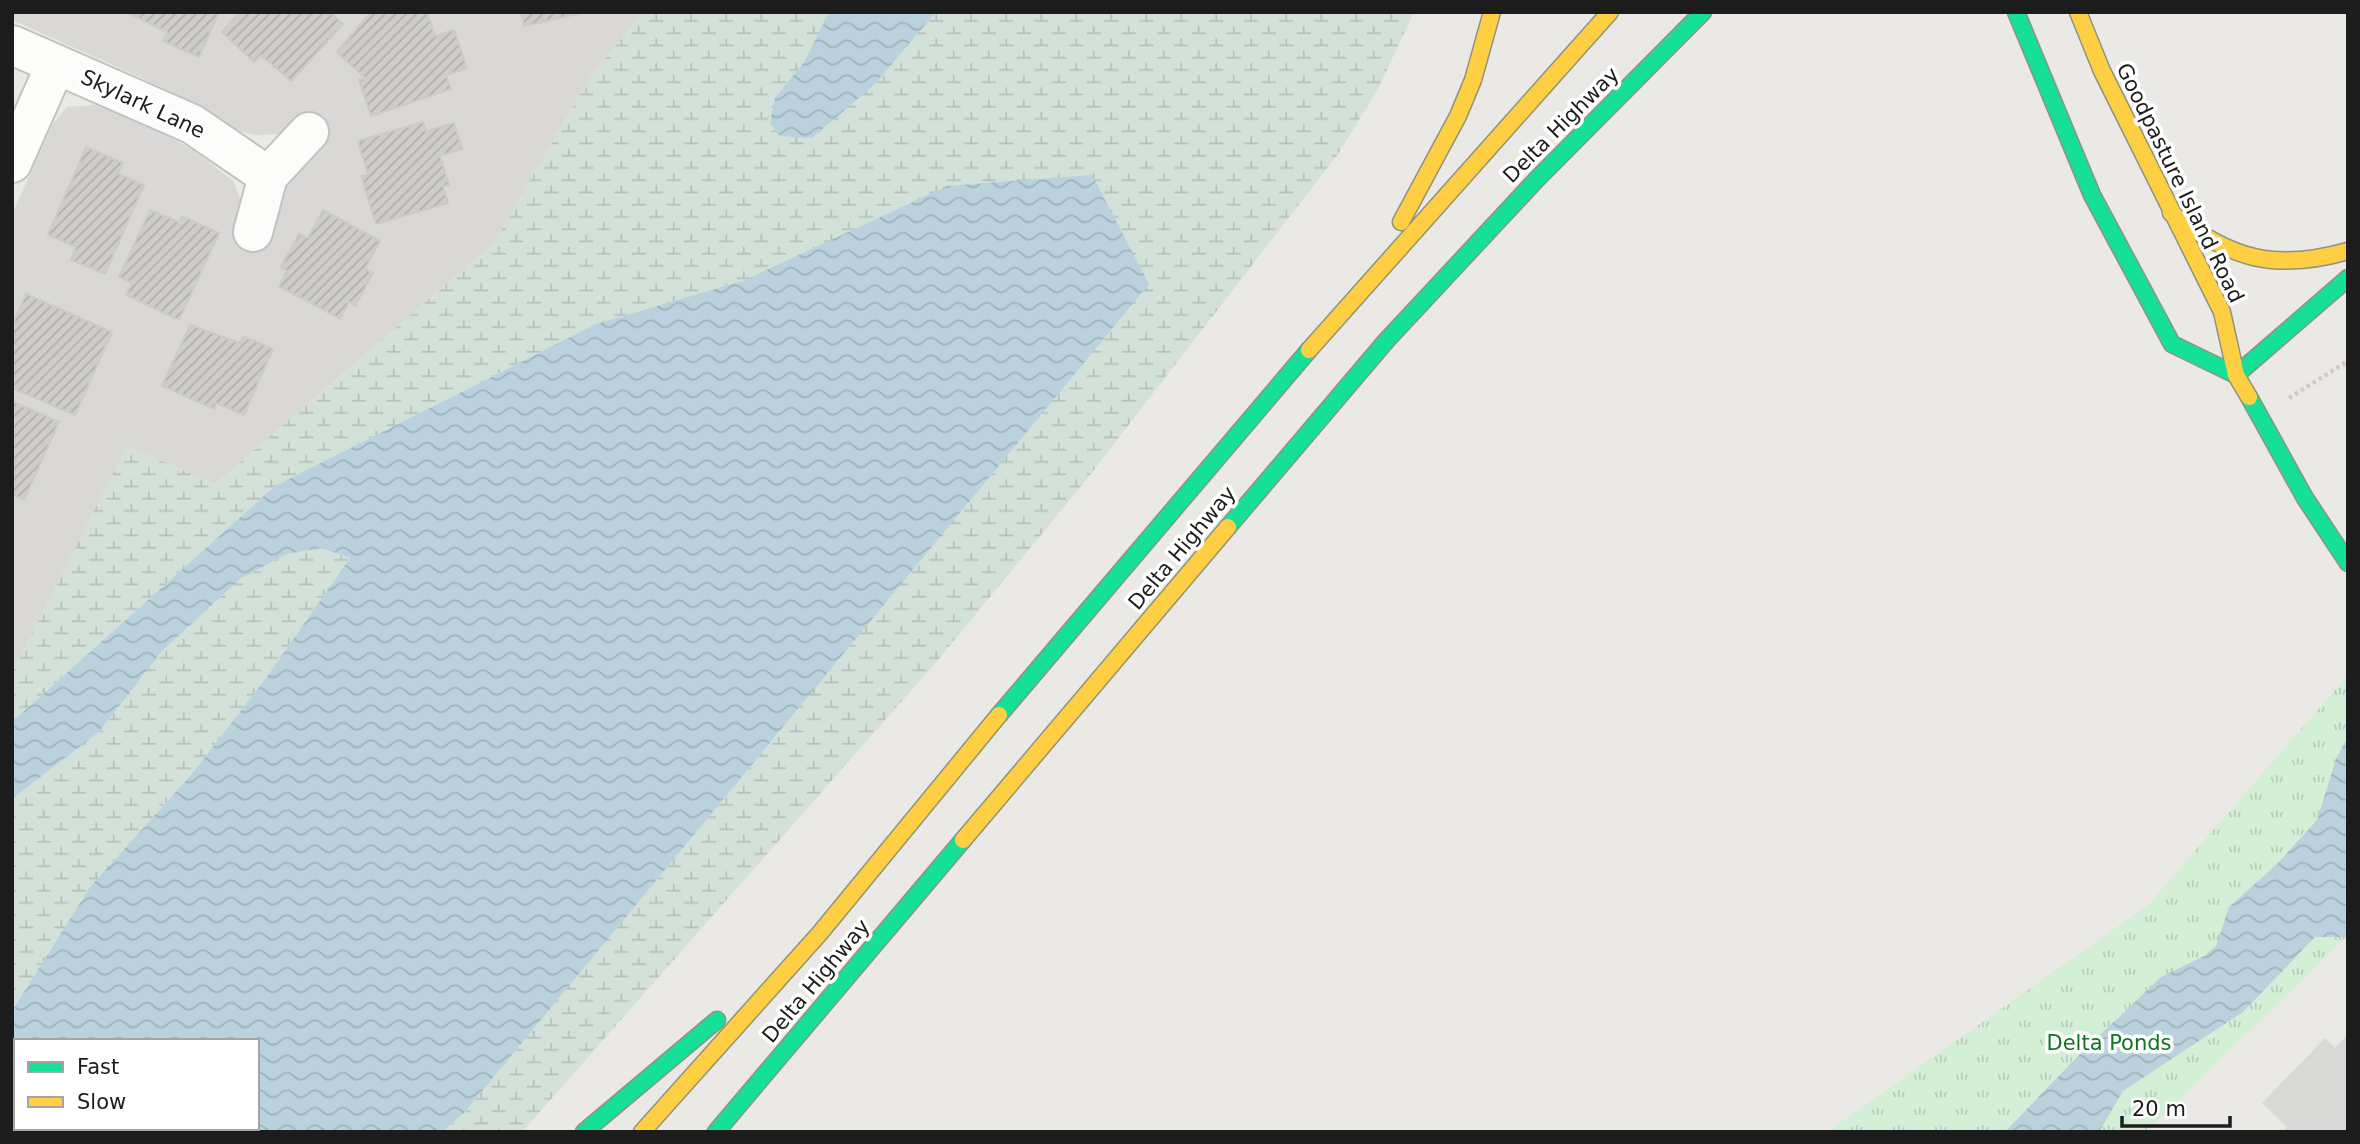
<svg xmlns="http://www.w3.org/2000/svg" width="2360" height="1144" font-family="'DejaVu Sans',sans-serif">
<defs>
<pattern id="wetland-marsh" width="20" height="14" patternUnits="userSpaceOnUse" patternTransform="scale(1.75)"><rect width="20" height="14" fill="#d3e1d9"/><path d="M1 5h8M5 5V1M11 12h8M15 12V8" fill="none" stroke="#b5c0ba"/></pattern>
<pattern id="park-tufts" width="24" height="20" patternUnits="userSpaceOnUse" patternTransform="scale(1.75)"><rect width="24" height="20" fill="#d3f0d6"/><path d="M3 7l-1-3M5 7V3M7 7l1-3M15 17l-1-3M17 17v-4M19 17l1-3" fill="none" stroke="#b5cdb7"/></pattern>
<pattern id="water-waves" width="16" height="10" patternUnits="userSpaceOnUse" patternTransform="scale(1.75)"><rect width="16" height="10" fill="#b9d2dd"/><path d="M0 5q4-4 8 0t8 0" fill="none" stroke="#9eb4bd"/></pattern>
<pattern id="building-hatch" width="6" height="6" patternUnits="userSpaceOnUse" patternTransform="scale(1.75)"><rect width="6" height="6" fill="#cecdca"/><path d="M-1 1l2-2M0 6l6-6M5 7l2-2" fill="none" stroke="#b0afad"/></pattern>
</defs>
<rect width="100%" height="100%" fill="#eae9e5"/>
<path fill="#d9d8d6" d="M12,12h632l-52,62 -99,170 -278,240 -88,-38 -115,227v-459l41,-90 14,-17 28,-2 41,15 56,29 41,32 9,21 58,-81 -19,13 -26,1 -17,-4 -17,-13 -77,-39 -132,-59z"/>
<path fill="#d8d8d6" d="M2348,1034v98h-65l4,-5 -25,-24 63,-65 10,10z"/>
<path fill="url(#wetland-marsh)" d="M644,12h770l-36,77 -40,65 -252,326 -148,180 -416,472h-80l22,-19 684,-829 -403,-4 -149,44 -321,162 -263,236v-49l115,-227 88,38 278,-240 99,-170z
M321,548l29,10 -84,120 -75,97 -101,112 -78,124v-212l87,-67 63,-81 78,-72 47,-25z"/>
<path fill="url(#park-tufts)" d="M2348,675v260l-202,197h-319l321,-227z"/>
<path fill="url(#water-waves)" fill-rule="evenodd" d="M829,12h107l-62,73 -62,53 -32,-2 -10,-13 5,-25 30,-37z
M1092,175l57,109 -685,829 -22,19h-430v-121l78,-124 101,-112 75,-97 84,-120 -29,-10 -34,6 -47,25 -78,72 -63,81 -87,67v-77l263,-236 321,-162 149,-44 202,-94zM16,1041h241v87h-241z
M2348,736v201h-33l-72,75 -120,79 -24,41h-94l71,-74 85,-81 43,-21 12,-10 13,-39 48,-43 40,-44 19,-61z"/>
<path fill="url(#building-hatch)" stroke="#cdcbc6" stroke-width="2" d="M126,12h93l-20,45 -36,-16 4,-9z
M240,12h90l13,12 -52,57 -30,-26 -7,7 -32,-30z
M371,12h56l8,24 19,-6 13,38 -21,7 5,14 -80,27 -12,-36 6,-2 -28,-26z
M521,12h65l-62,14z
M423,122l3,9 28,-8 8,26 -22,7 9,29 -6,1 5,17 -72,21 -15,-48 7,-1 -10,-34z
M86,147l37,16 -5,11 26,11 -39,89 -34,-14 5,-13 -28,-12z
M150,210l29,12 3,-6 37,17 -40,87 -53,-25 6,-12 -13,-6z
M323,210l57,31 -15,28 8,4 -18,33 -6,-4 -9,17 -61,-33 8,-15 -6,-4 18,-33 9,4z
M26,294l86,38 -37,83 -63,-27v-43l4,-9 -4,-1v-9z
M190,325l50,18 3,-7 30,13 -29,66 -28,-12 -2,6 -52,-23z
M12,401l47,21 -35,78 -12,-6z"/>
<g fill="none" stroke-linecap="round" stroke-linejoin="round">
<g stroke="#c3c2c1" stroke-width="42">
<path id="street" d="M12,45l180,79 76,52
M12,163l44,-99
M253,232l15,-56 41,-44"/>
</g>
<g stroke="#90937e" stroke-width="19">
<path id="fast" d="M2016,12l76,183 80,149 64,31
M2236,375l112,-97
M2249,397l56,101 43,65
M1228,527l158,-186 151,-162 166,-167
M999,715l310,-365
M584,1132l133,-112
M716,1132l247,-292"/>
</g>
<g stroke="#90937e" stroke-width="19">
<path id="slow" d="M2078,12l24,59 120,241 14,63 13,22
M2171,213c60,46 103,59 177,38
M1401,222l57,-106 15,-36 19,-68
M1309,350l301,-338
M963,840l265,-313
M642,1132l178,-199 179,-218"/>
</g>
<path stroke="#d5c9c5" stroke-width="4.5" stroke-dasharray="3.5 3.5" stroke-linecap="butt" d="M2289,398l59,-37"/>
<use href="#street" stroke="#fcfcfb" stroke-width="38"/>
<use href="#fast" stroke="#16e098" stroke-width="16"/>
<use href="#slow" stroke="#ffcf43" stroke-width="16"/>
</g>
<g text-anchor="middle" stroke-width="7" stroke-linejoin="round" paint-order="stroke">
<g font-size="21" fill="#1c1c1c" stroke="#fff">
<text transform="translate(143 104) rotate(25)" y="7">Skylark Lane</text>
<text transform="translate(1561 125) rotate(-45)" y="7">Delta Highway</text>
<text transform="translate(2180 183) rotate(64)" y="7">Goodpasture Island Road</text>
<text transform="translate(1182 548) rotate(-50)" y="7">Delta Highway</text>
<text transform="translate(816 981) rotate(-50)" y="7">Delta Highway</text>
</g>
<g font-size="21" fill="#107421" stroke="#fff">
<text x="2109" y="1050">Delta Ponds</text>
</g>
</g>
<rect width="2360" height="1144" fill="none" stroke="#1c1c1c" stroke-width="28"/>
<rect x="14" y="1039" width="245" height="91" fill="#ffffff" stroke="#a4a4a4" stroke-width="2"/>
<rect x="28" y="1062" width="35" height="10" fill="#16e098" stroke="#a4a4a4" stroke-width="2"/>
<text x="77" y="1074" font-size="21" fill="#1c1c1c">Fast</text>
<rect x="28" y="1097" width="35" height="10" fill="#ffcf43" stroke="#a4a4a4" stroke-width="2"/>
<text x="77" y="1109" font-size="21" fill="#1c1c1c">Slow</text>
<path d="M2122 1116v10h108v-10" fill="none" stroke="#1c1c1c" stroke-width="3.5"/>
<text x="2132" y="1116" font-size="21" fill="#1c1c1c" stroke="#ffffff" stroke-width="5" paint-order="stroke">20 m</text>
</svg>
